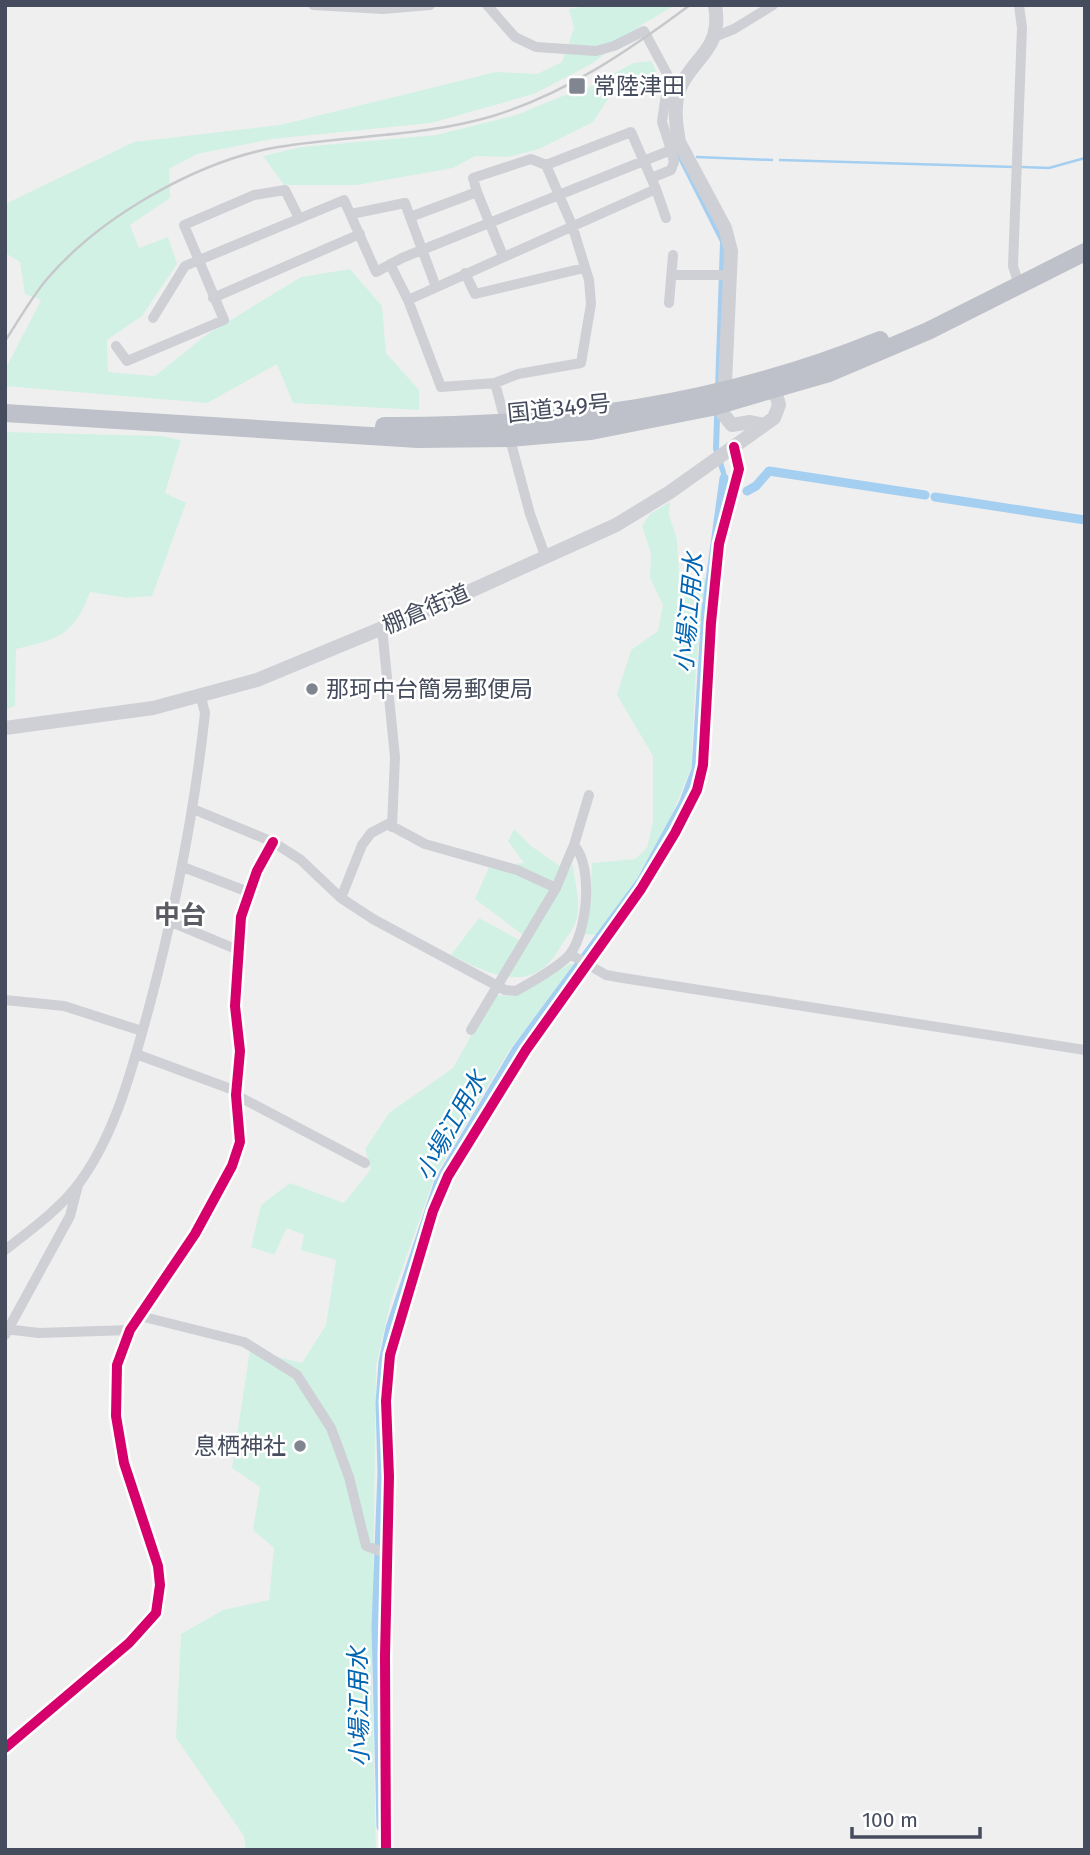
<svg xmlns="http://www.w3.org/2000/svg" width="1090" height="1855" font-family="'Fira Sans','Noto Sans JP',sans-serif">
<rect width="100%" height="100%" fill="#f0efef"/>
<path fill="#d2f1e5" d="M592,5h83l-32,19 -50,39 -59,31 -103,29 -159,16 -75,15 -28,15 1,29 -40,27 9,23 29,-11 9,27 -35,52 -35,24 1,32 47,4 51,-41 95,-58 49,-8 32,37 4,47 33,37v20l-126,-7 -16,-39 -70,39 -202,-17v-16l36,-70 -16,-6 -5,-32 -15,-9 2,-50 127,-61 146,-17 216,-53 41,2 25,-12 12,-34 -5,-19z
M651,61l5,10 -5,14 -41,11 -17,26 -54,27 -31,8 -33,-1 -22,12 -96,17h-73l-21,-29 38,-9 135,-12 80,-20 49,-20h10l58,-32z
M5,432l156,4 20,4 -16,53 21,10 -34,93 -25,2 -37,-6c-16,43 -31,47 -74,57l-1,57 -10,4z
M670,502l-1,13 8,24 2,35 27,5 -10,89 -5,100 -23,57 -32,55 -38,55 -17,-1 9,-31 2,-40 43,-4 12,-11 6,-27v-65l-36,-61 14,-45 27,-19 5,-26 -13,-27 1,-24 -9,-28 8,-12z
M514,829l17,17 29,20 -10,28 -27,41 -48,-36 14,-32 35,-4 -16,-22z
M573,864c1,15 8,39 4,54 -2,9 -11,20 -16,28 -28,51 -70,29 -110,9l28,-37 48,26z
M571,963l5,3 -66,83 -75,127 -44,124 -15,66 -4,309 4,175h-130l-2,-14 -68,-98 5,-104 42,-24 46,-10 5,-52 -21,-18 7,-43 -28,-19 18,-118 52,13 24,-38 10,-65 -35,-10 3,-15 -17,-7 -13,27 -23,-8 10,-42 29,-22 54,20 27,-34 -6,-20 24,-36 64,-45 41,-73 22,1z"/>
<path fill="#a4cff1" d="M675,143l51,98 -7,207 7,24 1,18 -6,-1v-15l-8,-25 7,-207 -49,-97z"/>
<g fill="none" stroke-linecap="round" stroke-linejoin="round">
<path stroke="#a4cff1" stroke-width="2.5" d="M697,157l75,3
M780,160l234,7
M1022,167l27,1 36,-10"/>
<path stroke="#a4cff1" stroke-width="9" d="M747,491l9,-5 13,-15 156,24
M935,497l150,23
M381,1827l-5,-200 6,-155 -2,-69 3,-41 7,-34 49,-147 77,-131 125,-169 42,-77 13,-35 10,-159 18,-132"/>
<path stroke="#cfd0d5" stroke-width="10" d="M313,5l70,4 47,-4
M487,5l28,32 21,10 60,4 18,-5 30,-15 28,52
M714,37l20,-8 39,-24
M651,178l20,-8 3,-8 -3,-12
M656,189l10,29
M477,192l-4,-14 58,-19 15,6
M351,214l54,-11 5,14 67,-25 26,64
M410,217l26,70
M390,264l18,36 33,87 54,-4 23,-9 63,-11 10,-59 -2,-24 -17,-55 -26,-60 85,-33 25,57 -248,111
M465,273l10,21 109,-26
M672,275h59
M1019,285l-6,-19 9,-238 -3,-23
M213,298l147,-64
M669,303l4,-48
M153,318l32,-52 159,-66 32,72 26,-14 269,-108 -9,-28 6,-42
M116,346l11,15 97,-41 -40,-95 70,-30 31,-5 14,28
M495,383l35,131 16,44
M382,628l13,129 -3,70
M193,809l80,33 28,18 40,38 32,21 132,71 11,1c14,-8 45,-25 54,-37 17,-22 24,-87 4,-109
M183,867l68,26
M341,898l21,-53 9,-12 17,-9 37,20 92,26 39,18
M171,922l67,28
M570,954l36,21 17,3 462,72
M5,1000l59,6 78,25
M471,1030l85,-142 18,-43 15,-50
M136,1054l95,35 5,6 129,68
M5,1250c26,-20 56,-42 75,-68 35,-48 51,-110 67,-167 27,-100 47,-199 58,-302l-4,-16
M140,1316l104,26 53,33 34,53 18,49 17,69 20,7
M5,1329l34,4 91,-3
M5,1335l65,-119 8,-31
M5,1748l124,-105 27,-30 4,-28 -2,-19 -34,-103 -8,-47 1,-51 13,-35 65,-96 37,-68 8,-24 -4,-47 4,-44 -5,-45 6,-89 16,-46 16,-29
M386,1850l-1,-194 4,-179 -3,-76 4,-46 43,-144 15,-35 78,-126 115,-161 34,-56 22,-43 6,-25 8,-142 8,-79 20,-75 -5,-22"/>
<path stroke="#ced0d5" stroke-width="14" d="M715,5c8,45 -22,52 -35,83 -7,17 -4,37 -1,54l46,86 6,23 -6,132
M723,414l9,11 18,-3 14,3
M5,728l148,-20 104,-28 200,-83 159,-72 54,-33 104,-74 5,-13 -7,-25"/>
<path stroke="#bec1c9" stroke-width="18" d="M5,413l413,26 91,-1 82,-7 121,-24 117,-34 99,-42 157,-79
M384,426c174,1 334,-20 496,-86"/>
<path stroke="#c7c8cb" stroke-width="2.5" d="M5,341c14,-21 26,-43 42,-62 53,-62 150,-118 231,-132 72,-12 144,-10 215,-31 74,-23 135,-65 197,-111"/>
<g stroke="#fff" stroke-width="15">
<path id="cycleway" d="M5,1748l124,-105 27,-30 4,-28 -2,-19 -34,-103 -8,-47 1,-51 13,-35 65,-96 37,-68 8,-24 -4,-47 4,-44 -5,-45 6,-89 16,-46 16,-29
M386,1850l-1,-194 4,-179 -3,-76 4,-46 43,-144 15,-35 78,-126 115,-161 34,-56 22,-43 6,-25 8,-142 8,-79 20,-75 -5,-22"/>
</g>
<use href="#cycleway" stroke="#d6006c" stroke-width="10"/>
</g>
<g fill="#818590" stroke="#fff" stroke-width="2.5">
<rect x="568" y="77" width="18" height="18" rx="3.5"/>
<circle cx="312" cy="689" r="7"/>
<circle cx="300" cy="1446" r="7"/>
</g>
<g text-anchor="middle" stroke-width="5" stroke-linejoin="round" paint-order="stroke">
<g font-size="23" fill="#454c5d" stroke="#fff" text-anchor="start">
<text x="593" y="94">常陸津田</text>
<text x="326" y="697">那珂中台簡易郵便局</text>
<text x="286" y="1454" text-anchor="end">息栖神社</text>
</g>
<g font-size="23" fill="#454c5d" stroke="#fff">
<text transform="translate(559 408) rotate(-6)" y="8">国道349号</text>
<text transform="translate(426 609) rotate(-23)" y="8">棚倉街道</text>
</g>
<g font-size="24" font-style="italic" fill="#0265b3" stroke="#fff">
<text transform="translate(689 613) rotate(-85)" y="8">小場江用水</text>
<text transform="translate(451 1126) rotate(-61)" y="8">小場江用水</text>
<text transform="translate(359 1707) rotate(-91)" y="8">小場江用水</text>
</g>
<g font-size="26" font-weight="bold" fill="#5a5c64" stroke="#fff">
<text x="180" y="924">中台</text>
</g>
</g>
<rect width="1090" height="1855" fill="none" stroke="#454c5d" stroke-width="14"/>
<path d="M852 1827v10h128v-10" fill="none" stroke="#454c5d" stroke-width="3.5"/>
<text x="862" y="1827" font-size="21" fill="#454c5d" stroke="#ffffff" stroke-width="5" paint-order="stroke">100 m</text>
</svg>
